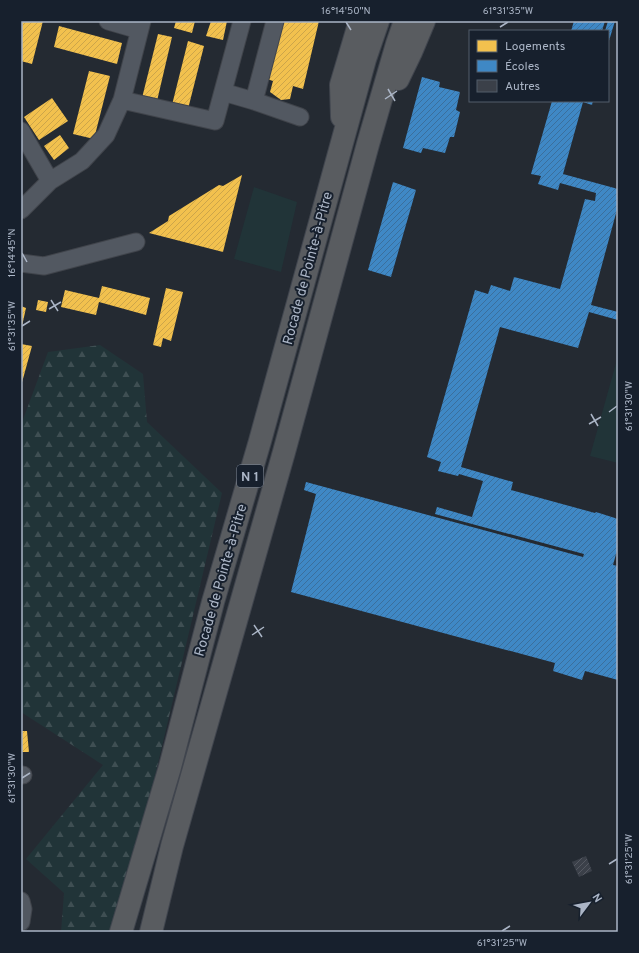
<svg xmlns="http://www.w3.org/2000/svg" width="639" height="953" font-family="Overpass,sans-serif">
<defs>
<pattern id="forest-firs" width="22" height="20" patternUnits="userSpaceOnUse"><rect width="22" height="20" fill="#213438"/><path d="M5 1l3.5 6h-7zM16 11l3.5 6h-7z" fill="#3f4f53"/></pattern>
<pattern id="homes-hatch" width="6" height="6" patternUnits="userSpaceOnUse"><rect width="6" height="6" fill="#f2c14e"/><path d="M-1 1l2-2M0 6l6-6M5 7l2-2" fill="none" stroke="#cca54a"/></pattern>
<pattern id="schools-hatch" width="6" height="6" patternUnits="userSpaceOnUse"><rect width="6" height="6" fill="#3f88c5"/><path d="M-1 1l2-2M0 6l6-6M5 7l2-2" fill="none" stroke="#3b6f9c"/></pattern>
<pattern id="building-hatch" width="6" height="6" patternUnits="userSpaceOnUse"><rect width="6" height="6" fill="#3b4049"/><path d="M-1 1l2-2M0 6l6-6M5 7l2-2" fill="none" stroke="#555962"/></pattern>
</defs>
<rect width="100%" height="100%" fill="#242a32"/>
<path fill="url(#forest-firs)" d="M100,345l43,29 4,48 75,71 -104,439h-57l3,-39 -38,-34 77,-94 -82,-53v-287l27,-73z"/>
<path fill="#213438" d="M254,187l43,15 -16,70 -47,-13z
M618,356v107l-28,-7z"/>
<path fill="url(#homes-hatch)" d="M21,21h22l-11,43 -11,-3z
M176,21h19l-3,12 -18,-5z
M211,21h16l-4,19 -17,-4z
M281,21h38l-16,68 -10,-3 -3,13 -9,1 -11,-8 3,-11 -6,-2z
M59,26l63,17 -5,21 -63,-17z
M158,34l14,3 -15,64 -15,-3z
M188,41l16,5 -16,63 -16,-4z
M89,71l21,5 -16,63 -21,-5z
M52,98l16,23 -29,19 -15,-23z
M60,135l9,13 -15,12 -10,-14z
M242,175l-19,77 -74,-19 19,-12 1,-5 50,-31 4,1z
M102,286l48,12 -4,17 -47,-13 -3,13 -35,-8 4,-17 34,8z
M166,288l17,4 -12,49 -8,-3 -2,9 -8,-2z
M38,300l10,2 -2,10 -10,-2z
M21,306l5,2 -4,18h-1z
M21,344l11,2 -11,40z
M21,731h6l2,21h-8z"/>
<path fill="url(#schools-hatch)" d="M574,21h31l-3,10h-31z
M608,21h7l-7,23v-13h-3z
M422,77l18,5 -1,5 21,5 -4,18 4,2 -6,25h-4l-5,16 -22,-5 -2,5 -18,-5z
M552,101h41l-1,4 -9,-3 -20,72 55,15v17l-27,99 27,7v8l-29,-8 -11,36 -78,-21 -39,140 52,15 -2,8 84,23 1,-1 22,7v28l-5,18 5,1v114l-33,-9 -3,9 -29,-9 2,-8 -264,-71 25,-98 -12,-4 2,-8 277,75 1,-3 -149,-40 2,-7 35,10 11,-36 -24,-7 -1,2 -20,-5 3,-9 -14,-5 48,-167 13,4 3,-9 19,6 4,-14 46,12 25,-90 10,2 1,-8 -36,-10 -2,7 -20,-6 3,-8 -10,-2z
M393,182l23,8 -25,87 -23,-7z"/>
<path fill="url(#building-hatch)" d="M586,856l6,15 -13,6 -7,-15z"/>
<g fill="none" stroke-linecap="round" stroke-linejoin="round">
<g stroke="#40444b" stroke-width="19">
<path id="minor" d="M108,21l31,9
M223,92l31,9 46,16
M122,100l93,21 27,-100
M254,101l21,-80
M21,131l29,50
M21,210l29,-29 32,-20 24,-26 16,-35 20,-79
M21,263l23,3 92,-24
M21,775h2
M21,901l2,8 -2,13"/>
</g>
<g stroke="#40454e" stroke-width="24">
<path id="highway" d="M398,79l13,-27 13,-31
M342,117l-1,-32 19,-64
M121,932l49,-165 43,-165 47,-161 105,-382 13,-38
M151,932l21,-86 112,-394 84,-308 29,-100 8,-23"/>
</g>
<use href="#minor" stroke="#525861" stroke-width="17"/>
<use href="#highway" stroke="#595c60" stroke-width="22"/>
</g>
<path fill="none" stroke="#abb5c6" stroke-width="1.5" d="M346,22l5,8M500,27l8,-5M388,89l7,12M385,99l12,-8M22,253l5,9M51,300l7,11M49,309l12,-7M22,326l8,-5M609,412l8,-6M591,414l7,12M589,424l12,-7M254,625l8,12M252,635l12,-8M22,778l8,-5M609,864l8,-5M502,931l8,-5"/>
<g text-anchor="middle" stroke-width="4" stroke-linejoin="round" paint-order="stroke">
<rect fill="#17202d" stroke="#7f8898" stroke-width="1" x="237" y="465" width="26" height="22" rx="3"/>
<g font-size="13" font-weight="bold" fill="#abb5c6">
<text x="250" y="481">N 1</text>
</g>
<g font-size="14" fill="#abb5c6" stroke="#17202d">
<text transform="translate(307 268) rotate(-75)" y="5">Rocade de Pointe-à-Pitre</text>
<text transform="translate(220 580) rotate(-74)" y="5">Rocade de Pointe-à-Pitre</text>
</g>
</g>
<rect width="639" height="953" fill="none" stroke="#17202d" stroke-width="44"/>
<rect x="469" y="30" width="140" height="72" fill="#17202d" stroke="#525c6a"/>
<rect x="477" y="40" width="20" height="12" fill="#f2c14e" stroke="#525c6a"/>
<text x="505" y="50" font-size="12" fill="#abb5c6">Logements</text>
<rect x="477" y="60" width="20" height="12" fill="#3f88c5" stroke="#525c6a"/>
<text x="505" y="70" font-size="12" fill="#abb5c6">Écoles</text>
<rect x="477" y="80" width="20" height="12" fill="#3b4049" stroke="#525c6a"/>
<text x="505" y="90" font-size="12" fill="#abb5c6">Autres</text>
<g transform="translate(589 903) rotate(58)" stroke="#17202d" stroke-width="3" paint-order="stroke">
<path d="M0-3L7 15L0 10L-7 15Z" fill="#abb5c6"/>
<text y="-6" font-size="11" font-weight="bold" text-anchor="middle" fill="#abb5c6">N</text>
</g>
<rect x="22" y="22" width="595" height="909" fill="none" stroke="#abb5c6" stroke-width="1.5"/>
<g font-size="10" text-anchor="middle" fill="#abb5c6">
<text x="346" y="14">16°14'50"N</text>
<text x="508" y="14">61°31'35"W</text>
<text transform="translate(11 253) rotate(-90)" y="4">16°14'45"N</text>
<text transform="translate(11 326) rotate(-90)" y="4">61°31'35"W</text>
<text transform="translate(628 406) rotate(-90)" y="4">61°31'30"W</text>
<text transform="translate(11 778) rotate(-90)" y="4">61°31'30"W</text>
<text transform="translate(628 859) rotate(-90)" y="4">61°31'25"W</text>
<text x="502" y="946">61°31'25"W</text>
</g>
</svg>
